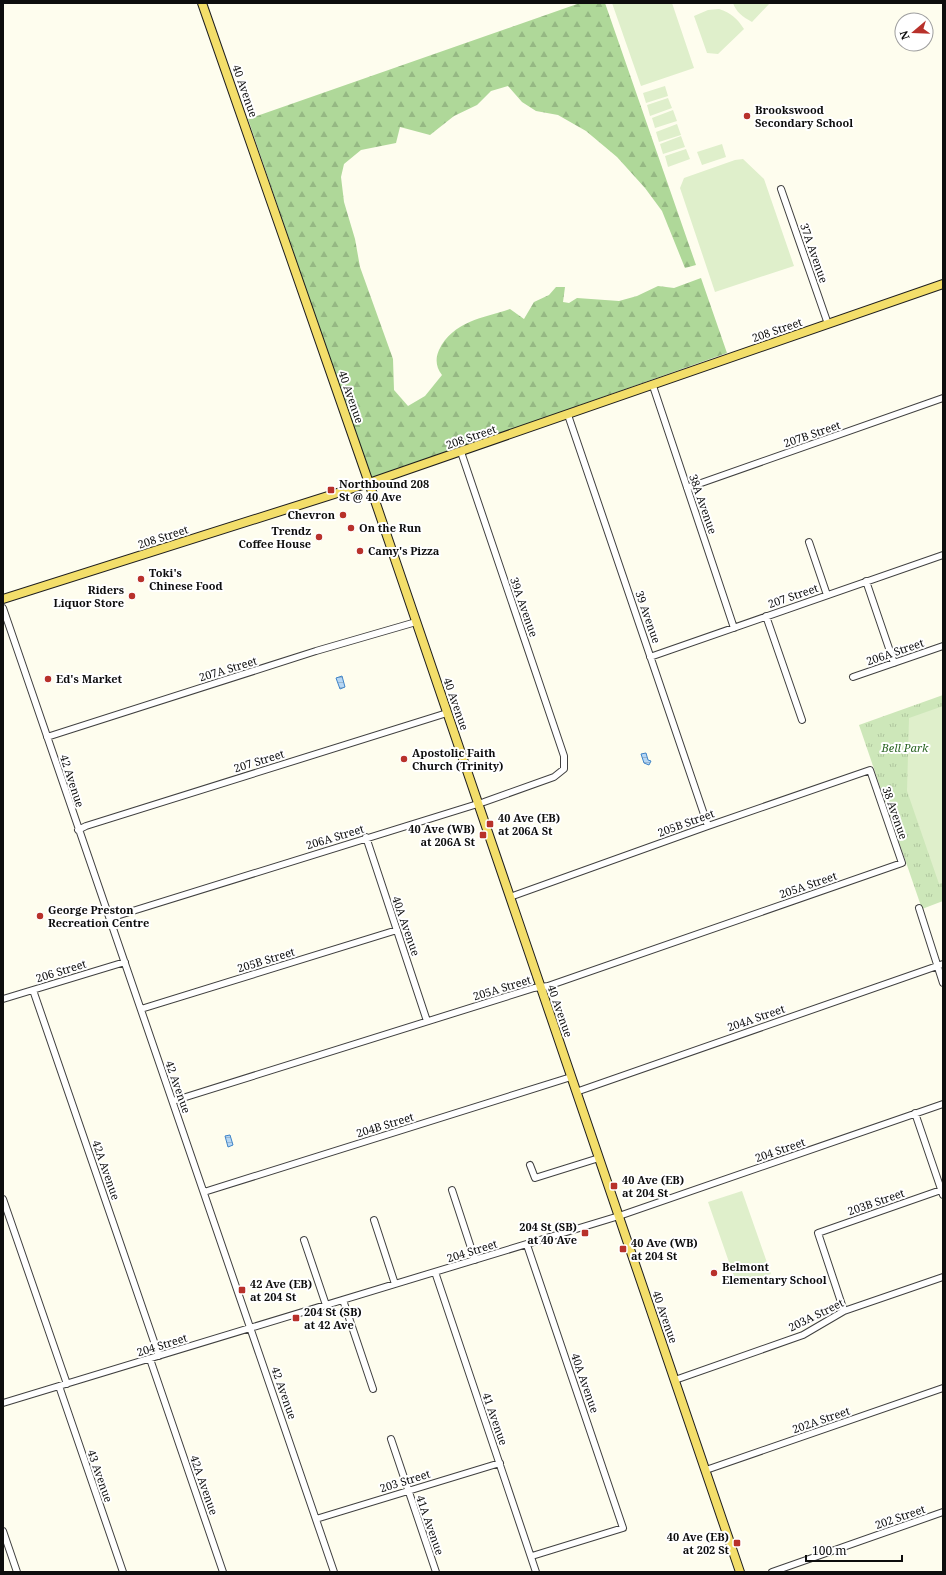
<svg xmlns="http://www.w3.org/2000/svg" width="946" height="1575" font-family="'Noto Serif',serif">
<defs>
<pattern id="forest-firs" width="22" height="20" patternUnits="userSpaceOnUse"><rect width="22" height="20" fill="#afd899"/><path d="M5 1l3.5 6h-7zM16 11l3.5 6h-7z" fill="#95b883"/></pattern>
<pattern id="park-tufts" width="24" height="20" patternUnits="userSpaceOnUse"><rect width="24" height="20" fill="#cde7b9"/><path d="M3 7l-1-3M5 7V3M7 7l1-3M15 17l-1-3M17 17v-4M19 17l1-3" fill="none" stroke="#afc59e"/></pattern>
<pattern id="water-rules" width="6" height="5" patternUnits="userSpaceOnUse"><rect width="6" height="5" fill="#b5d6f4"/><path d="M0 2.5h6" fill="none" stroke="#9ab6d0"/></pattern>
</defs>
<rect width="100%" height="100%" fill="#fefdee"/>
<path fill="url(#forest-firs)" d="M580,3h25l91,262 -11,3 -23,-57 -17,-23 -28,-31 -31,-26 -28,-16 -22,-4 -14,-9 -14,-16 -17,5 -14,14 -23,11 -24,19 -30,-8 -4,16 -35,7 -17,14 -3,13 3,25 11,37 5,28 33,92 1,31 14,16 17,-10 17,-21c-6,-8 -7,-16 -3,-25 14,-29 44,-32 71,-41l14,10 10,-17 15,-7 7,-8h9l-2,15 6,1 8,-5 42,3 18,-5 21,-10 16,2 27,-10 26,75 -356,126 -123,-360z"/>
<path fill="url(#park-tufts)" d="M943,695v206l-21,8 -63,-184z"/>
<path fill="#dfefcb" d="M612,3h60l22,65 -53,18z
M733,3h37l-18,19c-9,-5 -16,-10 -19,-19z
M719,9c12,4 18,9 25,20l-26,25 -11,-1 -13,-37 14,-6z
M665,86l3,10 -22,7 -3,-10z
M668,98l4,10 -22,8 -3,-11z
M673,110l4,11 -22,7 -3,-10z
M677,124l4,11 -22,7 -3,-10z
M681,136l4,11 -22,7 -3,-10z
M722,144l4,13 -24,8 -5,-13z
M686,149l4,10 -22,8 -3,-11z
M743,159l21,20 30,87 -79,26 -35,-104 4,-10 51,-18z
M943,706v177l-4,1 -32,-93 2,-73z
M742,1191l29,83 -34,11 -29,-83z"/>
<path fill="url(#water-rules)" stroke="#3f84c8" d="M342,676l3,11 -5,2 -4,-11z
M646,753l2,7 3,1 -2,4 -5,-2 -3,-9z
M230,1135l3,10 -5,2 -3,-11z"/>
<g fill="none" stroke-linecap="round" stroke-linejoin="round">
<g stroke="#404040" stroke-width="8">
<path id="minor" d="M781,189l47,135
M653,386l81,242
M568,415l140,411
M687,488l256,-90
M809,542l18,53
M866,581l28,82
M3,608l331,964
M766,616l36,104
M650,657l293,-102
M853,677l90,-31
M47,737l269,-86 100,-29
M78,830l8,-4 361,-113
M366,837l61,184
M919,908l24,75
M110,918l374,-116 70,-25 10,-8v-13l-103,-304
M33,990l126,366
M3,999l122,-37
M141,1009l256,-79
M576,1092l367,-128
M173,1101l361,-113 14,-2 354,-123 -32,-93 -162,56 -198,71
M915,1113l28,82
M530,1165l5,13 64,-20
M452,1190l23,70
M204,1192l367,-115
M3,1199l64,185
M374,1220l21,64
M304,1240l22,65
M527,1245l96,283 -91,28
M435,1272l101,300
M343,1300l30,89
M844,1311l-26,-78 123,-43
M150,1359l73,213
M675,1380l128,-45 41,-24 99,-34
M59,1386l64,186
M3,1403l616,-187 324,-112
M391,1439l45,133
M706,1470l237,-82
M316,1519l184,-56
M3,1531l14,41
M772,1572l171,-60"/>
</g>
<g stroke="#1e1e1e" stroke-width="10">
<path id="major" d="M202,3l167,480 371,1089
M3,599l366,-116 574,-199"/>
</g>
<use href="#minor" stroke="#fff" stroke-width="6"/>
<use href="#major" stroke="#f3de6a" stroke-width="8"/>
</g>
<g fill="#b8312b" stroke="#fff" stroke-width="1.5">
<circle cx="747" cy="116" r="4"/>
<rect x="327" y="486" width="8" height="8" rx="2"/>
<circle cx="343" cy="515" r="4"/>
<circle cx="351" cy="528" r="4"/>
<circle cx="319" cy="537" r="4"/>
<circle cx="360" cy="551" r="4"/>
<circle cx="141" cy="579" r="4"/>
<circle cx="132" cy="596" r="4"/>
<circle cx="48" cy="679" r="4"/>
<circle cx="404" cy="759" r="4"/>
<rect x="486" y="820" width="8" height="8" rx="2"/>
<rect x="479" y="831" width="8" height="8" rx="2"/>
<circle cx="40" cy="916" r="4"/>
<rect x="610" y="1182" width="8" height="8" rx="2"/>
<rect x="581" y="1229" width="8" height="8" rx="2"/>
<rect x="619" y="1245" width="8" height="8" rx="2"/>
<circle cx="714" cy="1273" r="4"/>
<rect x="238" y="1286" width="8" height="8" rx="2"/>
<rect x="292" y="1314" width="8" height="8" rx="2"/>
<rect x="733" y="1539" width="8" height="8" rx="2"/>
</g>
<g text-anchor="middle" stroke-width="4" stroke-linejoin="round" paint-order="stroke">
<g font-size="11" fill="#0d0d0d" stroke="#fff">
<text transform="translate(245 91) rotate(71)" y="4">40 Avenue</text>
<text transform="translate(814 253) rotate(71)" y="4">37A Avenue</text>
<text transform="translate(777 330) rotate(-19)" y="4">208 Street</text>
<text transform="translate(351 397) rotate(71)" y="4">40 Avenue</text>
<text transform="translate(812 434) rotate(-19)" y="4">207B Street</text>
<text transform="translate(471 437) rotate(-19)" y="4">208 Street</text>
<text transform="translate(703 504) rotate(71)" y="4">38A Avenue</text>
<text transform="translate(163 537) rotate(-18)" y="4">208 Street</text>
<text transform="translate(793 596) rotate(-19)" y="4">207 Street</text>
<text transform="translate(524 607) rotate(71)" y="4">39A Avenue</text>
<text transform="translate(648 617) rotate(71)" y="4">39 Avenue</text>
<text transform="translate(895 652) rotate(-19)" y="4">206A Street</text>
<text transform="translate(228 669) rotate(-17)" y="4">207A Street</text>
<text transform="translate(456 704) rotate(71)" y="4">40 Avenue</text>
<text transform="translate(259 761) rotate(-17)" y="4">207 Street</text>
<text transform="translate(72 781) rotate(72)" y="4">42 Avenue</text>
<text transform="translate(895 813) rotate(71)" y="4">38 Avenue</text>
<text transform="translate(686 823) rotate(-20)" y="4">205B Street</text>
<text transform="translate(335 837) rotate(-17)" y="4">206A Street</text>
<text transform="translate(808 885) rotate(-19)" y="4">205A Street</text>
<text transform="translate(406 926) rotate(71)" y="4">40A Avenue</text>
<text transform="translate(266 960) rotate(-17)" y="4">205B Street</text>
<text transform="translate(61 971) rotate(-17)" y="4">206 Street</text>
<text transform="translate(502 988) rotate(-17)" y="4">205A Street</text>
<text transform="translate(560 1011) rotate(71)" y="4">40 Avenue</text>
<text transform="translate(756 1018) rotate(-19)" y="4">204A Street</text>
<text transform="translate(178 1087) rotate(71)" y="4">42 Avenue</text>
<text transform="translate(385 1125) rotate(-17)" y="4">204B Street</text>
<text transform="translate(780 1150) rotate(-19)" y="4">204 Street</text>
<text transform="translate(106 1170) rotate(71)" y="4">42A Avenue</text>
<text transform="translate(876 1202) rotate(-19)" y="4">203B Street</text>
<text transform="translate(472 1251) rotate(-17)" y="4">204 Street</text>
<text transform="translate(816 1315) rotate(-26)" y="4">203A Street</text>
<text transform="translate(665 1317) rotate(71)" y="4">40 Avenue</text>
<text transform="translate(162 1345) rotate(-17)" y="4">204 Street</text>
<text transform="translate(585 1383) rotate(71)" y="4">40A Avenue</text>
<text transform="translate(284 1393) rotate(71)" y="4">42 Avenue</text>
<text transform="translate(495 1419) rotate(71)" y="4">41 Avenue</text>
<text transform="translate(821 1420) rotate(-19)" y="4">202A Street</text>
<text transform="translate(100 1476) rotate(71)" y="4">43 Avenue</text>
<text transform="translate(405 1481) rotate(-17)" y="4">203 Street</text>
<text transform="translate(204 1485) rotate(71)" y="4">42A Avenue</text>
<text transform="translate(900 1517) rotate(-19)" y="4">202 Street</text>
<text transform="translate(430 1525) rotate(71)" y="4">41A Avenue</text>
</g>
<g font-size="11" font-weight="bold" fill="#0d0d0d" stroke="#fff" text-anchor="start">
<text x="755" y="114">Brookswood<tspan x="755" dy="13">Secondary School</tspan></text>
<text x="339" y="488">Northbound 208<tspan x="339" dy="13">St @ 40 Ave</tspan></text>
<text x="335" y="519" text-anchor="end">Chevron</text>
<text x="359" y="532">On the Run</text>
<text x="311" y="535" text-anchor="end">Trendz<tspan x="311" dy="13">Coffee House</tspan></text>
<text x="368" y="555">Camy's Pizza</text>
<text x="149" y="577">Toki's<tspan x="149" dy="13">Chinese Food</tspan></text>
<text x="124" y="594" text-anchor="end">Riders<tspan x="124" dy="13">Liquor Store</tspan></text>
<text x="56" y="683">Ed's Market</text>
<text x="412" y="757">Apostolic Faith<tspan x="412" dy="13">Church (Trinity)</tspan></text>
<text x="498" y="822">40 Ave (EB)<tspan x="498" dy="13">at 206A St</tspan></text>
<text x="475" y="833" text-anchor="end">40 Ave (WB)<tspan x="475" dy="13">at 206A St</tspan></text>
<text x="48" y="914">George Preston<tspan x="48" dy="13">Recreation Centre</tspan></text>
<text x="622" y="1184">40 Ave (EB)<tspan x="622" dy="13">at 204 St</tspan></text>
<text x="577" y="1231" text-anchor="end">204 St (SB)<tspan x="577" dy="13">at 40 Ave</tspan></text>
<text x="631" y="1247">40 Ave (WB)<tspan x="631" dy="13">at 204 St</tspan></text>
<text x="722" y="1271">Belmont<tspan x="722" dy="13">Elementary School</tspan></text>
<text x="250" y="1288">42 Ave (EB)<tspan x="250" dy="13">at 204 St</tspan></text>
<text x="304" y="1316">204 St (SB)<tspan x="304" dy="13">at 42 Ave</tspan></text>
<text x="729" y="1541" text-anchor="end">40 Ave (EB)<tspan x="729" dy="13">at 202 St</tspan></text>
</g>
<g font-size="11" font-style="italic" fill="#286320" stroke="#fff">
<text x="905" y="752">Bell Park</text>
</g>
</g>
<rect width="946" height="1575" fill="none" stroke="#0d0d0d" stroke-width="8"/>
<g transform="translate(914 32) rotate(251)"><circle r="19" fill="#ffffff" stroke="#9e9e9e"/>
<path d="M0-3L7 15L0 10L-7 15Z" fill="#b8312b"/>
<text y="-6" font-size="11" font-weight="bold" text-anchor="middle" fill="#0d0d0d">N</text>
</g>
<path d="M806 1555v6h96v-6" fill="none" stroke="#0d0d0d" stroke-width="2"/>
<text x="812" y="1555" font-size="12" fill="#0d0d0d" stroke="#ffffff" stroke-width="3" paint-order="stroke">100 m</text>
</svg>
